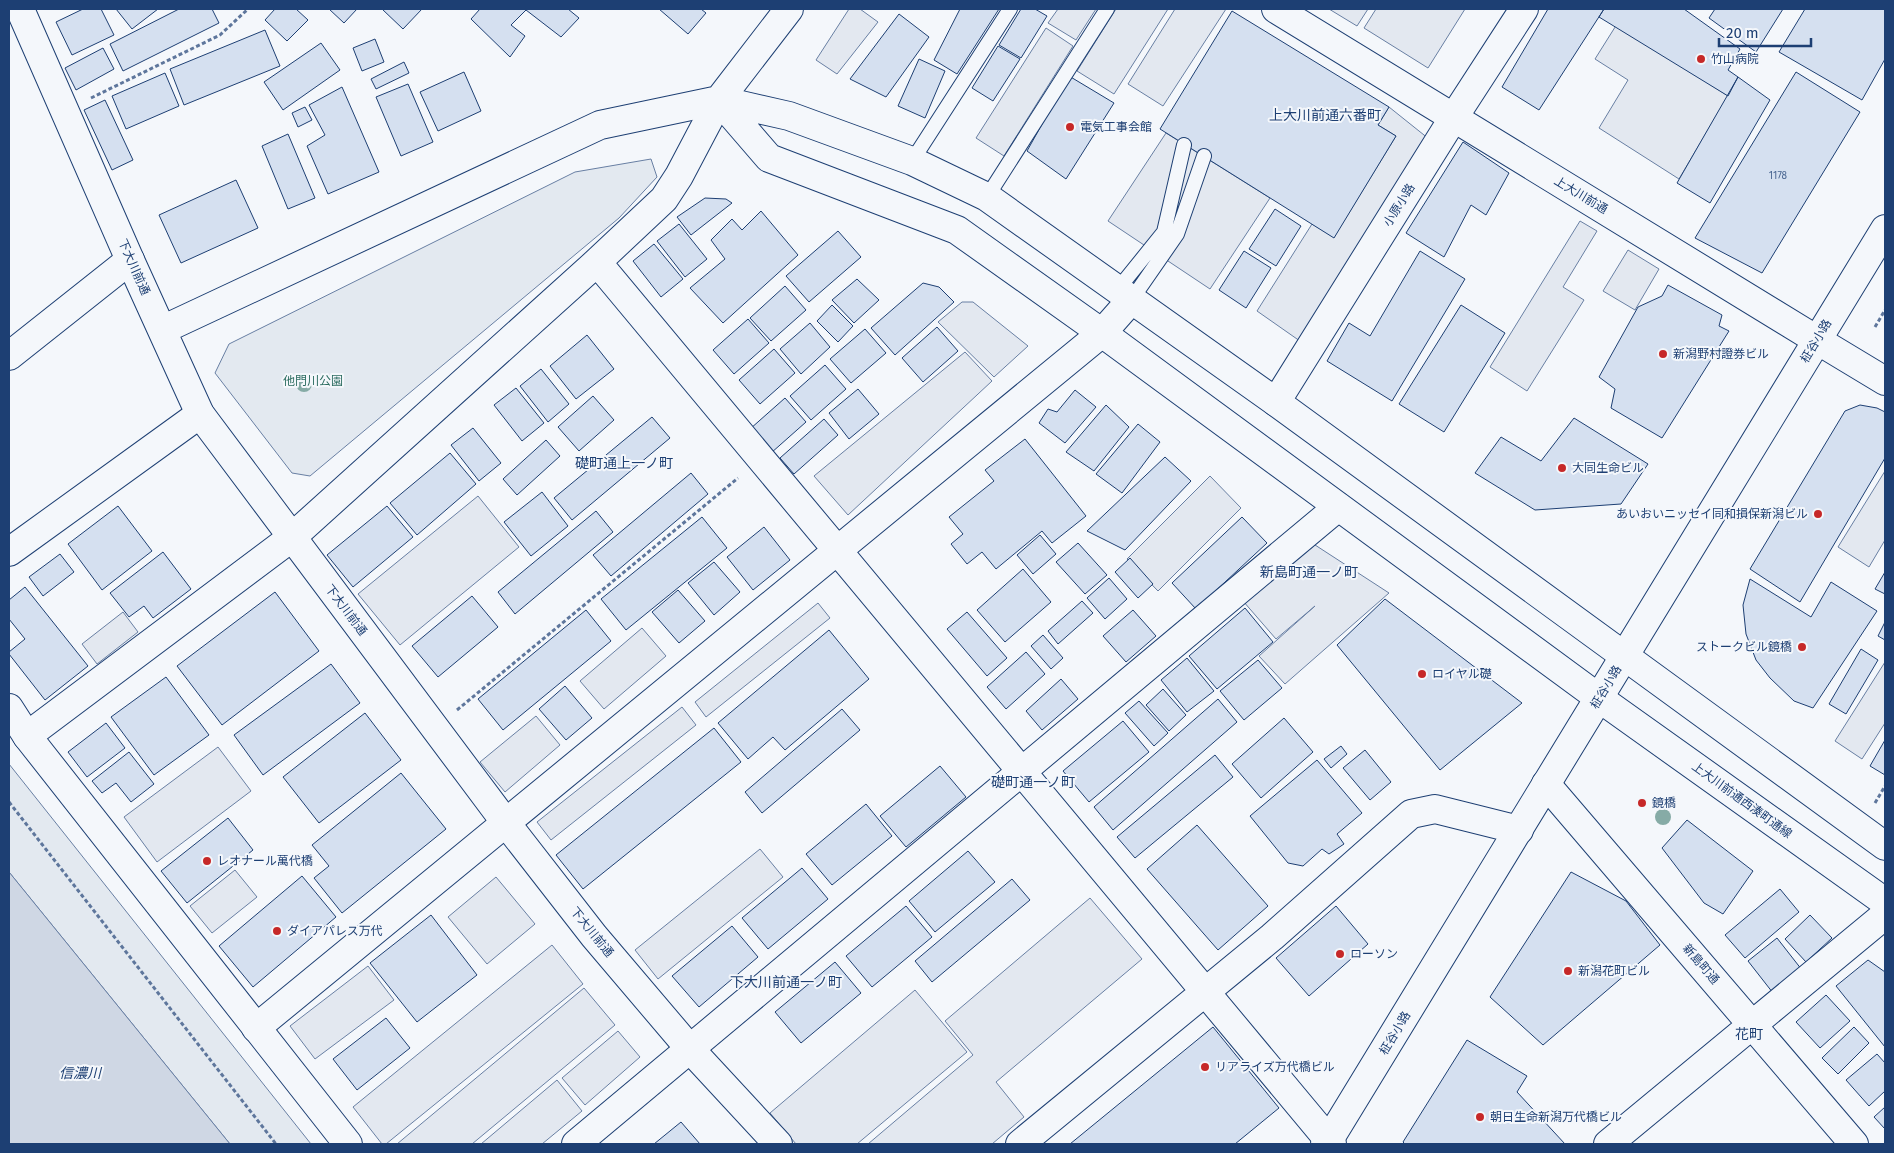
<svg xmlns="http://www.w3.org/2000/svg" width="1894" height="1153" font-family="'Fira Sans','Noto Sans JP',sans-serif">
<rect width="100%" height="100%" fill="#f4f7fb"/>
<path fill="#e3e9f0" stroke="#687fa3" d="M651,159l6,18 -38,41 -309,258 -18,-3 -77,-100 14,-29 346,-172z
M9,764l302,380h-81l-221,-272z"/>
<path fill="#e3e8f0" stroke="#687fa3" d="M849,9h11l18,13 -41,52 -21,-14z
M1058,9h38l-20,31 -28,-17z
M1116,9h52l-54,85 -37,-23z
M1175,9h51l-63,97 -35,-22z
M1329,9h39l-11,17z
M1376,9h89l-37,59 -64,-40z
M1617,24l111,72 -49,83 -80,-51 29,-48 -33,-21z
M1046,28l27,18 -69,110 -28,-18z
M1389,107l45,36 -127,203 -50,-35 55,-87 22,13 62,-101 -18,-11z
M1166,133l104,65 -60,91 -102,-68z
M1580,221l17,10 -34,56 21,13 -57,91 -37,-24z
M1628,250l31,19 -24,41 -32,-19z
M962,302h11l55,44 -34,31 -56,-55z
M965,352l27,29 -144,134 -34,-39z
M1885,471v69l-16,27 -31,-20z
M1210,476l31,32 -83,83 -31,-32z
M478,496l41,51 -119,98 -42,-51z
M1312,543l77,50 -104,91 -26,-28 56,-50 -39,33 -33,-38z
M818,603l12,15 -124,99 -11,-15z
M123,612l15,20 -41,32 -15,-20z
M642,628l24,28 -62,53 -24,-28z
M1885,662v61l-23,36 -27,-18z
M682,707l14,18 -145,115 -14,-18z
M536,716l24,29 -55,47 -25,-30z
M218,747l33,44 -94,71 -33,-45z
M760,849l23,28 -125,102 -23,-29z
M235,870l22,27 -45,36 -22,-27z
M496,877l39,47 -48,40 -39,-47z
M1090,898l52,61 -146,123 28,35 -32,27h-124l105,-89 -28,-34z
M552,945l31,39 -197,160h-4l-29,-37z
M368,966l26,34 -79,59 -25,-33z
M584,988l31,37 -143,119h-75z
M915,990l52,62 -110,92h-61l-26,-31z
M618,1031l22,26 -55,48 -23,-27z
M557,1080l25,31 -40,33h-61z"/>
<path fill="#cfd7e4" stroke="#687fa3" d="M9,872l221,272h-221z"/>
<path fill="#d5e0f0" stroke="#1d3f73" d="M83,9h18l13,26 -42,20 -16,-33z
M116,9h42l-26,20z
M179,9h33l7,14 -96,48 -13,-27z
M275,9h21l12,11 -21,21 -22,-21z
M329,9h28l-13,14z
M382,9h40l-19,20z
M480,9h88l11,9 -18,19 -35,-27 -15,15 14,11 -15,21 -39,-38z
M659,9h42l5,4 -18,21z
M960,9h39l-42,65 -23,-14z
M1021,9h14l12,7 -26,42 -22,-13z
M1548,9h56l-65,101 -37,-23z
M1604,9h80l56,40 -12,21 10,7 -10,19 -129,-79z
M1715,9h68l-27,43 -47,-34z
M1805,9h80v50l-23,41 -83,-48z
M1232,11l157,96 -11,18 18,11 -62,102 -174,-109z
M899,14l30,23 -43,60 -36,-18z
M265,30l15,36 -96,39 -14,-36z
M375,39l9,23 -22,9 -9,-23z
M321,43l19,27 -57,40 -19,-28z
M998,46l22,13 -27,42 -21,-13z
M103,48l11,21 -38,21 -11,-22z
M919,59l26,12 -20,47 -27,-12z
M404,62l5,11 -33,16 -5,-10z
M464,72l17,39 -43,20 -18,-39z
M1796,72l64,40 -98,161 -67,-35z
M165,73l14,33 -53,23 -14,-33z
M1069,76l45,27 -48,76 -39,-28z
M1738,77l32,23 -60,103 -33,-20z
M408,84l25,58 -32,14 -25,-59z
M342,87l37,85 -51,22 -21,-48 18,-11 -16,-30z
M105,100l28,60 -21,10 -28,-60z
M305,107l7,13 -14,7 -6,-14z
M288,134l27,64 -27,11 -26,-63z
M1463,142l46,31 -23,42 -15,-10 -27,52 -38,-24z
M236,180l22,48 -77,35 -22,-48z
M705,198l21,1 6,4 -41,32 -14,-18z
M1275,209l26,17 -25,40 -27,-17z
M761,211l37,44 -75,68 -33,-35 35,-29 -14,-19 21,-21 10,11z
M679,224l28,35 -22,18 -28,-36z
M838,231l23,26 -52,45 -23,-26z
M654,244l29,35 -22,18 -28,-36z
M1244,251l27,17 -25,40 -27,-18z
M1420,251l45,28 -73,122 -65,-40 22,-38 21,13z
M857,279l22,21 -25,23 -22,-23z
M923,283l16,4 15,15 -59,53 -24,-27z
M1668,285l54,30 -3,11 10,5 -67,107 -51,-30 4,-19 -16,-12 39,-70 24,-11z
M785,286l21,24 -35,31 -21,-23z
M832,305l21,21 -15,16 -21,-21z
M1461,305l44,28 -61,99 -45,-28z
M748,319l21,24 -35,31 -21,-24z
M810,323l20,24 -29,27 -21,-25z
M937,327l21,24 -35,31 -21,-24z
M865,329l21,24 -35,30 -21,-24z
M587,335l27,34 -38,30 -26,-33z
M774,349l21,24 -35,31 -21,-24z
M825,365l21,24 -35,31 -21,-24z
M541,369l28,35 -21,18 -28,-36z
M516,388l28,35 -22,18 -28,-36z
M858,389l21,25 -30,25 -20,-26z
M1075,390l21,17 -31,36 -26,-20 9,-14 9,3z
M593,396l21,24 -35,31 -21,-24z
M785,398l21,24 -35,31 -21,-24z
M1106,405l23,22 -35,44 -28,-19z
M1860,405l17,3 8,4v46l-85,144 -50,-33 95,-158z
M652,417l18,21 -98,82 -18,-22z
M1574,418l74,46 -27,40 -86,6 -60,-37 26,-36 40,24z
M824,419l14,16 -44,39 -14,-16z
M1138,424l22,18 -38,51 -26,-19z
M473,428l28,35 -22,18 -28,-36z
M1025,439l61,77 -34,27 -10,-12 -46,38 -14,-17 -15,12 -16,-20 12,-10 -14,-17 45,-36 -9,-11z
M546,440l14,16 -43,39 -14,-16z
M450,453l26,31 -59,51 -27,-32z
M1165,457l26,24 -66,69 -38,-19z
M691,473l17,21 -97,82 -18,-21z
M542,492l26,34 -37,30 -27,-34z
M118,506l34,45 -50,39 -34,-46z
M387,506l26,31 -60,50 -26,-32z
M596,511l17,21 -98,82 -17,-22z
M702,517l25,31 -101,82 -25,-31z
M1242,517l25,26 -71,66 -24,-26z
M764,527l26,33 -37,30 -26,-33z
M1040,535l16,19 -23,20 -16,-19z
M1078,543l29,32 -22,19 -29,-32z
M163,552l28,37 -38,29 -9,-12 -15,11 -19,-24z
M60,554l14,18 -31,24 -14,-19z
M1130,558l23,26 -15,14 -23,-26z
M714,562l26,30 -26,23 -26,-32z
M1023,569l28,33 -46,40 -28,-32z
M1885,572v22l-10,-5z
M1109,578l18,21 -22,20 -18,-21z
M1750,579l61,38 20,-35 46,29 -64,97 -19,-7 -24,-23 -14,-18 -10,-26 -3,-29z
M25,587l63,79 -43,34 -36,-46v-2l16,-13 -16,-20v-19z
M678,590l27,31 -26,22 -27,-31z
M275,592l44,59 -97,74 -45,-59z
M472,596l26,31 -60,50 -26,-31z
M1385,599l137,104 -82,67 -103,-125z
M1082,601l11,12 -35,31 -10,-13z
M1245,608l28,34 -56,47 -28,-33z
M586,610l25,31 -108,89 -25,-31z
M1133,610l23,26 -30,26 -23,-26z
M967,612l40,46 -20,18 -40,-47z
M1885,622v18l-7,-4z
M829,630l40,49 -84,71 -12,-13 -25,22 -30,-36z
M1043,635l20,23 -12,11 -20,-23z
M1861,649l17,11 -32,54 -17,-10z
M1026,652l19,22 -39,35 -19,-22z
M1187,658l27,33 -27,21 -26,-32z
M1258,660l24,28 -38,32 -24,-29z
M331,664l29,39 -97,72 -29,-40z
M166,677l43,58 -55,40 -43,-58z
M1061,679l17,20 -36,31 -16,-19z
M565,686l27,32 -26,22 -27,-31z
M1163,689l23,26 -17,16 -23,-26z
M1218,699l19,23 -124,108 -19,-23z
M1139,701l29,32 -14,13 -29,-33z
M842,709l18,21 -98,83 -17,-21z
M365,713l36,47 -82,63 -36,-46z
M1284,718l29,34 -52,46 -29,-34z
M1123,721l26,31 -60,50 -26,-31z
M106,723l19,25 -38,29 -19,-25z
M714,728l27,34 -158,127 -27,-34z
M1885,740v35l-15,-9z
M1341,746l6,8 -16,14 -7,-9z
M1365,750l26,32 -21,18 -27,-32z
M129,752l25,32 -23,18 -15,-19 -14,10 -10,-12z
M1215,755l18,22 -98,81 -18,-21z
M1317,760l45,53 -25,21 7,10 -15,10 -7,-5 -19,17 -15,-3 -38,-47z
M940,766l26,31 -60,50 -26,-31z
M401,773l45,56 -104,84 -28,-35 15,-12 -17,-21z
M866,804l26,32 -60,49 -26,-31z
M228,818l25,32 -66,53 -26,-32z
M1687,820l66,51 -30,43 -19,-11 -42,-55z
M1197,825l71,81 -50,44 -71,-81z
M968,851l27,31 -60,50 -26,-31z
M802,868l26,31 -60,50 -26,-31z
M1571,872l55,29 34,44 -117,100 -53,-48z
M302,876l34,41 -83,70 -34,-41z
M1012,879l18,21 -98,82 -17,-21z
M1780,889l19,23 -54,46 -20,-23z
M906,906l26,31 -60,50 -26,-31z
M1336,906l32,38 -59,52 -33,-38z
M431,915l46,60 -60,47 -47,-59z
M1810,915l22,23 -26,24 -21,-23z
M732,926l26,31 -59,50 -27,-31z
M1777,938l25,32 -29,23 -25,-32z
M1868,960l17,12v75l-49,-61z
M835,962l26,31 -60,50 -26,-31z
M1826,995l24,26 -30,27 -24,-26z
M386,1018l24,30 -53,42 -24,-31z
M1213,1027l66,81 -44,36h-165z
M1854,1027l15,16 -31,31 -16,-16z
M1467,1040l60,36 -10,16 48,52h-160l-2,-2z
M1877,1054l8,9v28l-16,15 -23,-26z
M1885,1107v22l-11,-12z
M681,1122l19,22h-46z"/>
<g fill="none" stroke-linecap="round" stroke-linejoin="round">
<g stroke="#1d3f73" stroke-width="16">
<path id="service" d="M912,161l98,-152
M987,197l120,-188
M1118,289l46,-57 20,-87
M1132,299l45,-65 27,-78"/>
</g>
<g stroke="#1d3f73" stroke-width="30">
<path id="minor" d="M597,262l735,882
M1817,340l68,41
M9,356l121,-96
M1276,402l178,-285 70,-108
M9,552l191,-138
M27,736l264,-198 306,-276 67,-63 15,-23 40,-76
M1546,784l308,360
M256,1028l846,-695 30,-34
M576,1144l762,-637
M1020,1144l252,-207 139,-123 24,-5 84,21
M1608,1144l277,-229"/>
</g>
<g stroke="#1d3f73" stroke-width="30">
<path id="tertiary" d="M20,9l110,251 70,154 306,409 88,113 96,113 88,95
M1276,9l541,331
M719,100l50,58 188,72 145,103 497,365 286,204
M719,100l70,16 123,45 75,36 289,205 609,444
M162,330l438,-205 119,-25 70,-91
M9,708l18,28 321,408"/>
</g>
<g stroke="#1d3f73" stroke-width="30">
<path id="trunk" d="M1325,1144l4,-4 556,-911"/>
</g>
<path stroke="#5e769c" stroke-width="3" stroke-dasharray="4 2.5" stroke-linecap="butt" d="M91,98l129,-63 28,-26
M1875,327l10,-17
M457,710l281,-232
M9,802l267,342
M1875,803l10,-17"/>
<use href="#service" stroke="#f4f7fb" stroke-width="14"/>
<use href="#minor" stroke="#f4f7fb" stroke-width="28"/>
<use href="#tertiary" stroke="#f4f7fb" stroke-width="28"/>
<use href="#trunk" stroke="#f4f7fb" stroke-width="28"/>
</g>
<g fill="#86aba6">
<circle cx="304" cy="384" r="8"/>
<circle cx="1663" cy="817" r="8"/>
</g>
<g fill="#c62828" stroke="#f4f7fb" stroke-width="2">
<circle cx="1701" cy="59" r="5"/>
<circle cx="1070" cy="127" r="5"/>
<circle cx="1663" cy="354" r="5"/>
<circle cx="1562" cy="468" r="5"/>
<circle cx="1818" cy="514" r="5"/>
<circle cx="1802" cy="647" r="5"/>
<circle cx="1422" cy="674" r="5"/>
<circle cx="1642" cy="803" r="5"/>
<circle cx="207" cy="861" r="5"/>
<circle cx="277" cy="931" r="5"/>
<circle cx="1340" cy="954" r="5"/>
<circle cx="1568" cy="971" r="5"/>
<circle cx="1205" cy="1067" r="5"/>
<circle cx="1480" cy="1117" r="5"/>
</g>
<g text-anchor="middle" stroke-width="4" stroke-linejoin="round" paint-order="stroke">
<g font-size="10" fill="#4b6792">
<text x="1778" y="179">1178</text>
</g>
<g font-size="12" fill="#1d3f73" stroke="#f4f7fb" text-anchor="start">
<text x="1711" y="63">竹山病院</text>
<text x="1080" y="131">電気工事会館</text>
<text x="1673" y="358">新潟野村證券ビル</text>
<text x="1572" y="472">大同生命ビル</text>
<text x="1808" y="518" text-anchor="end">あいおいニッセイ同和損保新潟ビル</text>
<text x="1792" y="651" text-anchor="end">ストークビル鏡橋</text>
<text x="1432" y="678">ロイヤル礎</text>
<text x="1652" y="807">鏡橋</text>
<text x="217" y="865">レオナール萬代橋</text>
<text x="287" y="935">ダイアパレス万代</text>
<text x="1350" y="958">ローソン</text>
<text x="1578" y="975">新潟花町ビル</text>
<text x="1215" y="1071">リアライズ万代橋ビル</text>
<text x="1490" y="1121">朝日生命新潟万代橋ビル</text>
</g>
<g font-size="12" fill="#1d3f73" stroke="#f4f7fb">
<text transform="translate(1581 195) rotate(31)" y="4">上大川前通</text>
<text transform="translate(1399 205) rotate(-58)" y="4">小原小路</text>
<text transform="translate(134 267) rotate(66)" y="4">下大川前通</text>
<text transform="translate(1816 341) rotate(-59)" y="4">柾谷小路</text>
<text transform="translate(346 610) rotate(53)" y="4">下大川前通</text>
<text transform="translate(1606 687) rotate(-59)" y="4">柾谷小路</text>
<text transform="translate(1742 800) rotate(36)" y="4">上大川前通西湊町通線</text>
<text transform="translate(592 932) rotate(51)" y="4">下大川前通</text>
<text transform="translate(1701 964) rotate(49)" y="4">新島町通</text>
<text transform="translate(1395 1033) rotate(-59)" y="4">柾谷小路</text>
</g>
<g font-size="12" fill="#2c6c60" stroke="#f4f7fb">
<text x="313" y="385">他門川公園</text>
</g>
<g font-size="14" fill="#1d3f73" stroke="#f4f7fb">
<text x="1325" y="120">上大川前通六番町</text>
<text x="624" y="468">礎町通上一ノ町</text>
<text x="1309" y="577">新島町通一ノ町</text>
<text x="1033" y="787">礎町通一ノ町</text>
<text x="786" y="987">下大川前通一ノ町</text>
<text x="1749" y="1039">花町</text>
</g>
<g font-size="14" font-style="italic" fill="#1d3f73" stroke="#f4f7fb">
<text x="80" y="1078">信濃川</text>
</g>
</g>
<rect width="1894" height="1153" fill="none" stroke="#1d3f73" stroke-width="20"/>
<path d="M1719 38v8h92v-8" fill="none" stroke="#1d3f73" stroke-width="2.5"/>
<text x="1726" y="38" font-size="15" fill="#1d3f73" stroke="#f4f7fb" stroke-width="4" paint-order="stroke">20 m</text>
</svg>
